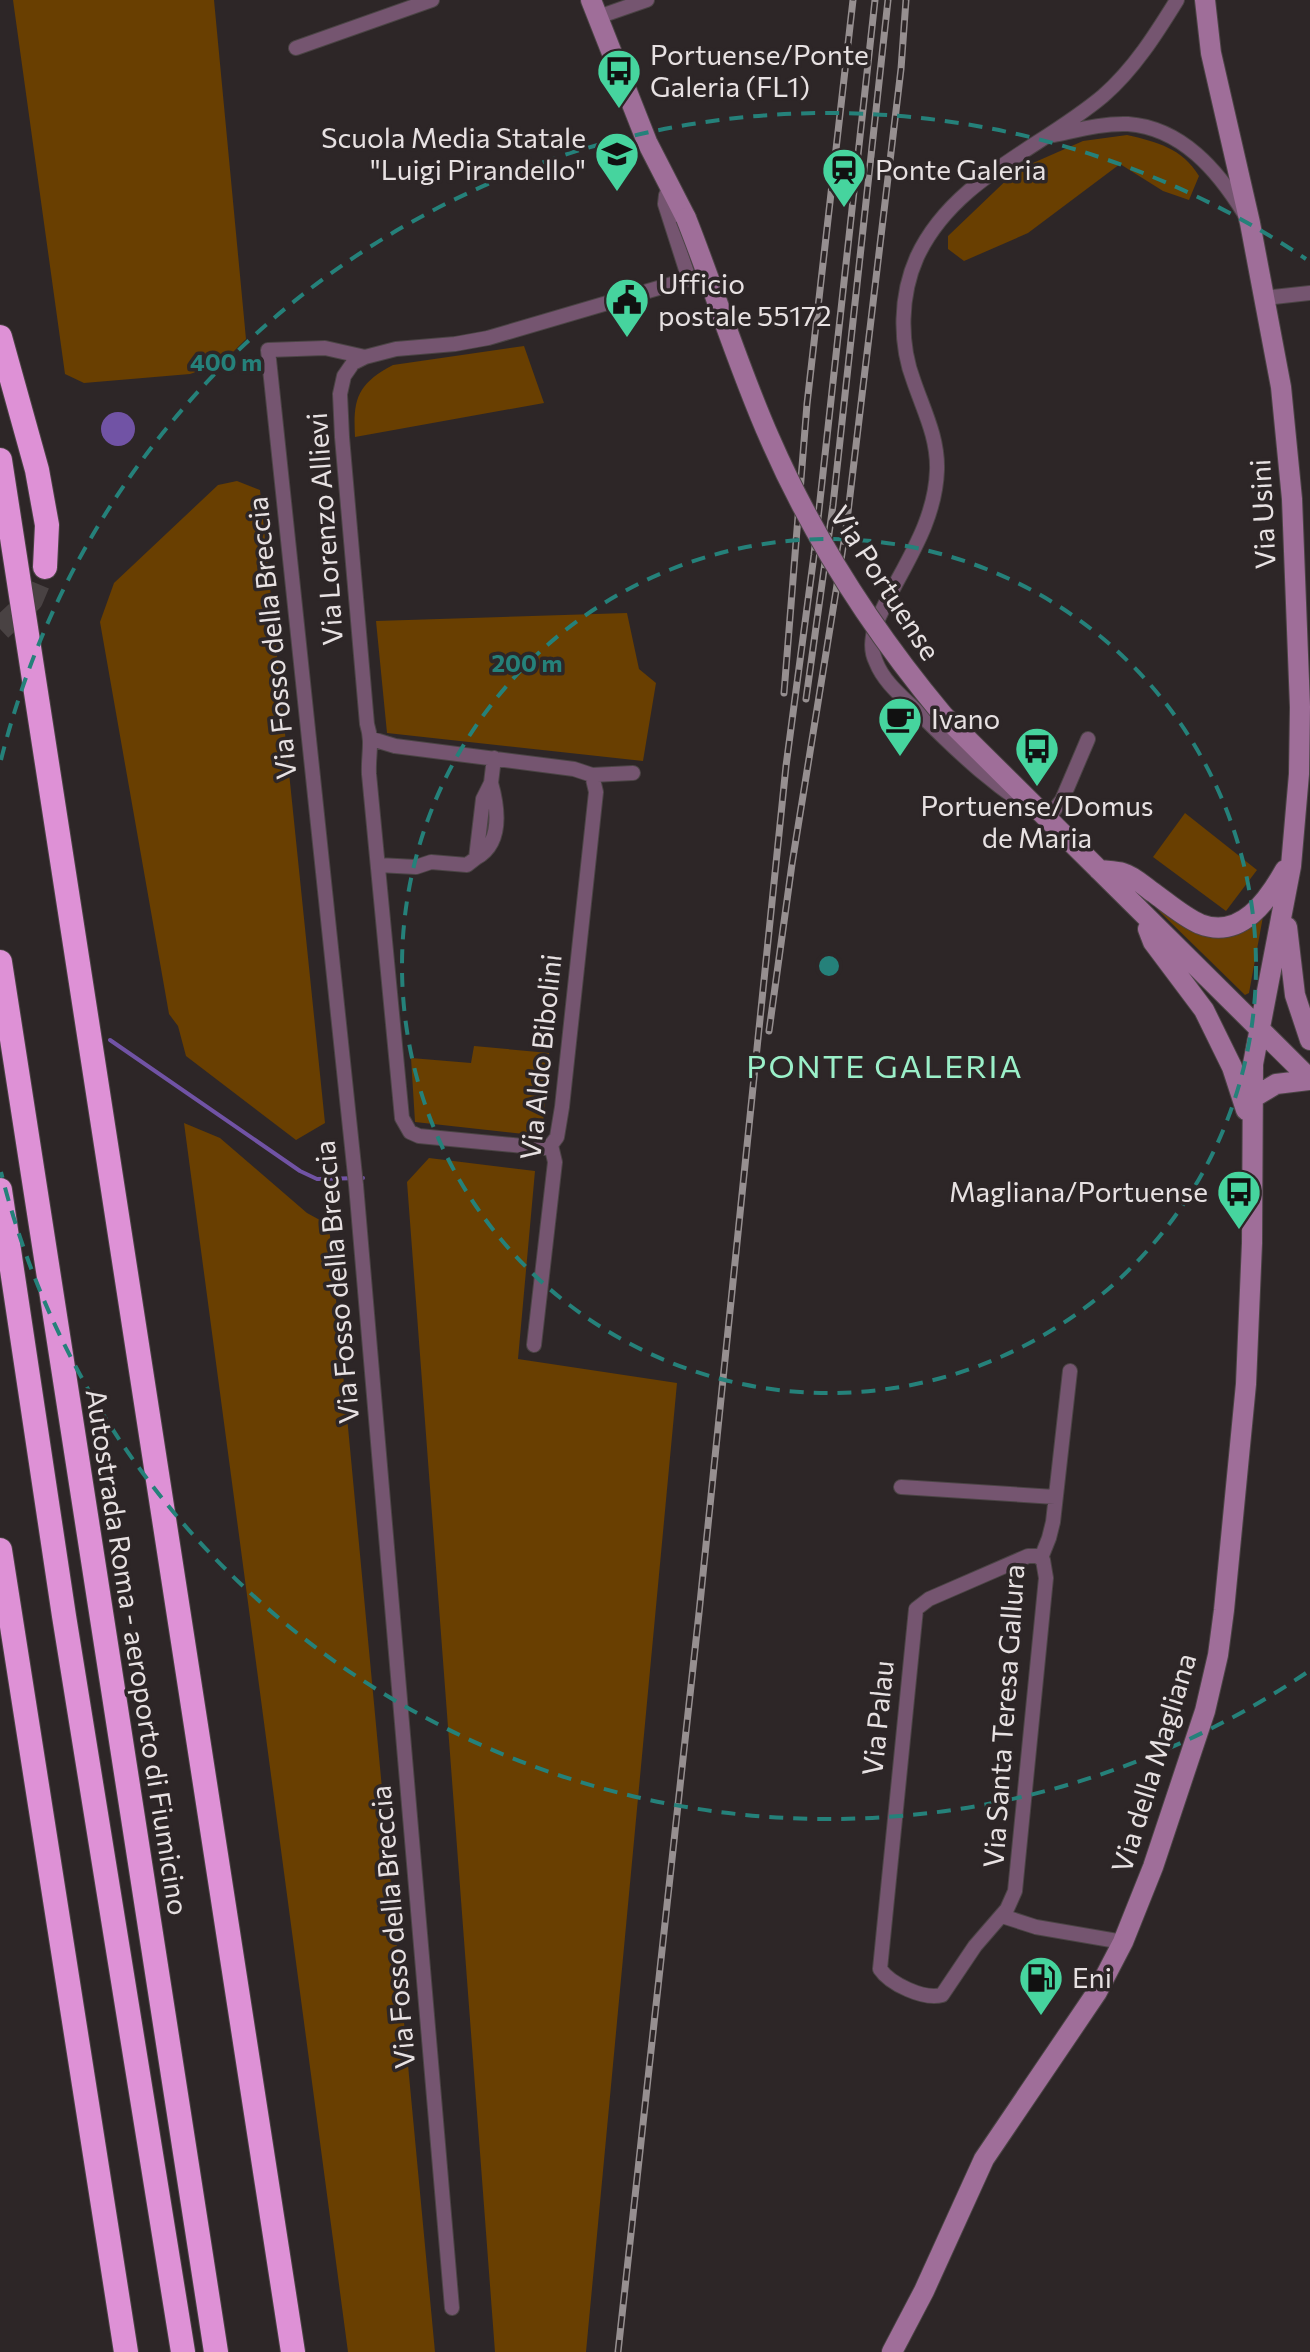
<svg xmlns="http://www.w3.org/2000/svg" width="1310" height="2352" font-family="Commissioner,sans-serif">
<rect width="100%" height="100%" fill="#2d2627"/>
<path fill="#693f01" d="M13,0h201l32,339 -24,24 -32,11 -106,9 -19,-9z
M1127,135c30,7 55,13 72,41l-10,24 -26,-9 -43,-27 -92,69 -64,28 -16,-12v-13l69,-66 66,-29z
M524,346l20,57 -189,34c-2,-38 2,-53 38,-72z
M237,481l23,9 65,633 -29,17 -110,-84 -8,-30 -9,-12 -69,-392 14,-39 104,-98z
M627,613l12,56 17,14 -13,78 -256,-28 -11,-112z
M1185,813l72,57 -31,41 -73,-54z
M1160,907l24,17 80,-13 -15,82 -4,2 -87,-85z
M474,1046l75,7 -7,83 -127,-14 -4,-64 60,5z
M184,1123l36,15 87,75 22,12 106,1127h-87z
M429,1158l106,13 -17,188 159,24 -91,969h-91l-88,-1170z"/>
<path fill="#7153a5" d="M101 429a17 17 0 1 1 34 0a17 17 0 1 1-34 0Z"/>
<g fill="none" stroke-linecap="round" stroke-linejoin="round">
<path stroke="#7153a5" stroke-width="4" d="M110,1040l190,131 17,8 46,-1"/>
<path stroke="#494243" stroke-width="24" stroke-dasharray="24 12" stroke-linecap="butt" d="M0,629l31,-29 14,-33"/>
<g stroke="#4b4445" stroke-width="16">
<path id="street" d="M598,17l49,-17
M296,48l136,-48
M1054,135c24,-5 49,-12 74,-11 54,4 90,47 116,89
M1264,298l46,-5
M365,357l-40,-9 -57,2 88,835 96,1123
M372,739l23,7 179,23 18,6 41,-2
M1088,739l-26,61 -15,19c-52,-32 -85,-63 -128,-106 -15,-15 -35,-30 -43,-51 -6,-12 -4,-23 -1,-36 22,-53 60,-97 62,-156 1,-32 -13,-59 -23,-88 -15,-39 -14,-87 3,-125 36,-78 123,-108 186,-161 31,-27 53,-62 74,-96
M491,783c7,25 12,60 -15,75l7,-59 8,-16 3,-25
M378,865l38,2 15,-5 36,3 9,-7
M551,1145l-7,3 -125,-12 -9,-4 -8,-14 -33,-344c-1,-19 4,-31 -2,-50l-25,-287 -2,-43 4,-18 9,-13 12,-6 31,-8 59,-5 33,-6 201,-59 -24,-75 1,-9 5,-5
M534,1345l21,-183 -4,-17 6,-8 5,-30 34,-315 -4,-17
M901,1487l154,10
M1028,1556h9l6,4 3,18 -31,313 -8,18 -32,37 -33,49c-18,5 -52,-11 -62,-26l36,-360 13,-10z
M1041,1558l8,-20 4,-16 17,-151
M1002,1916l34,11 87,15"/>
</g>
<g stroke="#4b4445" stroke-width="22">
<path id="secondary" d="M591,0l56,142 39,76
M943,715l367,364
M1099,870c8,1 17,1 24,3 11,3 22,14 31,20 15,11 30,24 46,31 41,16 68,-24 85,-54
M1287,927l8,68 15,45
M1148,929l5,13 51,68 28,57 14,43
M1251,1099l25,-15 34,-4
M892,2352l32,-61 60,-132 113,-167 26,-50 30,-75 52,-156 13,-56 6,-45 22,-226 6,-141 1,-179 38,-198 8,-92 1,-67 -8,-208 -11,-112 -31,-164 -39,-170 -6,-53"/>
</g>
<g stroke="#4b4445" stroke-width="26">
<path id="highway" d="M0,337l37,133 10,55 -2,42
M0,460l293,1892
M0,962l216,1390
M0,1190l64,426 119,736
M0,1550l126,802"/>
</g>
<use href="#street" stroke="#755570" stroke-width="14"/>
<use href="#secondary" stroke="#9f6e99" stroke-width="20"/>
<use href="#highway" stroke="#de91d6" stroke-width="24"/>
<g stroke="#968f90" stroke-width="7">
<path id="rail" d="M784,693l23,-289 46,-404
M806,699l27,-194 55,-505
M769,1031l23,-167 54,-335 55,-460 5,-69
M618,2352l81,-739 87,-847 28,-211 61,-555"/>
</g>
<use href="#rail" stroke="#2d2627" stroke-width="4" stroke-dasharray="12" stroke-linecap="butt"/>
<g stroke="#4b4445" stroke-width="22" stroke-linecap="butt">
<path id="secondary-bridge" d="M686,218c29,73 52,149 84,221 44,101 103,192 173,276"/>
</g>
<use href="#secondary-bridge" stroke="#9f6e99" stroke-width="20"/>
</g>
<g fill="none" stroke="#25817a" stroke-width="4" stroke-dasharray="14 10">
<circle cx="829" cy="966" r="427"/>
<path d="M1306 1673A853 853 0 0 1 1 1172M1 760A853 853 0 0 1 1306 259"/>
</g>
<defs>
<g id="bus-pin" transform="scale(2.3)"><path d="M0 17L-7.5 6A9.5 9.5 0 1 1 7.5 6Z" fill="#46d49e" stroke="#2d2627"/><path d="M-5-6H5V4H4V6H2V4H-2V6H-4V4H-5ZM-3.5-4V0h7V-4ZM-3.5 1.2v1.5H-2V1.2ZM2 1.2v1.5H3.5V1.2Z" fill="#111"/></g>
<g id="school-pin" transform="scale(2.3)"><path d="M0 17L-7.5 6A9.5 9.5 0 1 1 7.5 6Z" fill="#46d49e" stroke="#2d2627"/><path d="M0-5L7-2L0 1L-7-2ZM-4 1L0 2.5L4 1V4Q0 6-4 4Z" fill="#111"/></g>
<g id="station-pin" transform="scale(2.3)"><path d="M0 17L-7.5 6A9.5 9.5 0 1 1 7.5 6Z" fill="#46d49e" stroke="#2d2627"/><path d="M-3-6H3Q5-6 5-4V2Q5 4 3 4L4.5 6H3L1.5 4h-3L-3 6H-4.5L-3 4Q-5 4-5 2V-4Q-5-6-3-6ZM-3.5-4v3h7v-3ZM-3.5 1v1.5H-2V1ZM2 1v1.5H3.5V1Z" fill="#111"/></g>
<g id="civic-pin" transform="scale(2.3)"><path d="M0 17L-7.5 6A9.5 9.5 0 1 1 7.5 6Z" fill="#46d49e" stroke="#2d2627"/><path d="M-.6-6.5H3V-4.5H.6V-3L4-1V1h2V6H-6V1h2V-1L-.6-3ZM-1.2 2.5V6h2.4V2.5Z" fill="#111"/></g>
<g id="cafe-pin" transform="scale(2.3)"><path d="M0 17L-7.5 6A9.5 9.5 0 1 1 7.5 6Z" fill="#46d49e" stroke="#2d2627"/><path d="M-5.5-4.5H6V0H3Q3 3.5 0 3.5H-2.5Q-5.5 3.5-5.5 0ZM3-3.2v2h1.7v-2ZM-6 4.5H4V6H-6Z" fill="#111"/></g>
<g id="fuel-pin" transform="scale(2.3)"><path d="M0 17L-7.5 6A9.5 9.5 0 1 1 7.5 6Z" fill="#46d49e" stroke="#2d2627"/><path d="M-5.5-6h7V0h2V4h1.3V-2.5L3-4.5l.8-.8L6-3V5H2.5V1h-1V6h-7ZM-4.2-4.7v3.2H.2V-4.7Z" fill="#111"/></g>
</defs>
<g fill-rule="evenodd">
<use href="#bus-pin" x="619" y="71"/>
<use href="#school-pin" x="617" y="154"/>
<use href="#station-pin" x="844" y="170"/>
<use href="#civic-pin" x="627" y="300"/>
<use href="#cafe-pin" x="900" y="719"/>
<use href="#bus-pin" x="1037" y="749"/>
<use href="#bus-pin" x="1239" y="1192"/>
<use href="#fuel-pin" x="1041" y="1978"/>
</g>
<g text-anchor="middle" stroke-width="7" stroke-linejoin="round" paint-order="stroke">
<g font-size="28" fill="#e7e1e2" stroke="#2d2627" text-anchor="start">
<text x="650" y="65">Portuense/Ponte<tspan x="650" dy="32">Galeria (FL1)</tspan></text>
<text x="586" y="148" text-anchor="end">Scuola Media Statale<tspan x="586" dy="32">"Luigi Pirandello"</tspan></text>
<text x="875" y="180">Ponte Galeria</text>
<text x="658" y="294">Ufficio<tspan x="658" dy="32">postale 55172</tspan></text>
<text x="931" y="729">Ivano</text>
<text x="1037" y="816" text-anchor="middle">Portuense/Domus<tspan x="1037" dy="32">de Maria</tspan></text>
<text x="1208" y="1202" text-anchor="end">Magliana/Portuense</text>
<text x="1072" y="1988">Eni</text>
</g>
<g font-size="28" fill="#e7e1e2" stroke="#2d2627">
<text transform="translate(1263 514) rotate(-93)" y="10">Via Usini</text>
<text transform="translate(325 529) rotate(-94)" y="10">Via Lorenzo Allievi</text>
<text transform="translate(885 583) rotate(57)" y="10">Via Portuense</text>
<text transform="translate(272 638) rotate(-96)" y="10">Via Fosso della Breccia</text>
<text transform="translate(541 1057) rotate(-84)" y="10">Via Aldo Bibolini</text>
<text transform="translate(337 1282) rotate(-95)" y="10">Via Fosso della Breccia</text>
<text transform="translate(137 1652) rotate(81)" y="10">Autostrada Roma - aeroporto di Fiumicino</text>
<text transform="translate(1004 1716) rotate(-86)" y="10">Via Santa Teresa Gallura</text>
<text transform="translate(878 1718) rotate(-84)" y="10">Via Palau</text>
<text transform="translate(1154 1763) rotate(-73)" y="10">Via della Magliana</text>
<text transform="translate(393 1927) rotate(-95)" y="10">Via Fosso della Breccia</text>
</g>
<g font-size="32" letter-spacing="2" fill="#9bf0c9" stroke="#2d2627">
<text x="885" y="1078">PONTE GALERIA</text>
</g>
</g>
<circle cx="829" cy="966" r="12" fill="#25817a" stroke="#2d2627" stroke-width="4"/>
<g font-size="24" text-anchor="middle" font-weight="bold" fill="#25817a" stroke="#2d2627" stroke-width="7" stroke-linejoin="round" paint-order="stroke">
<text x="226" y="371">400 m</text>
<text x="527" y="672">200 m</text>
</g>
</svg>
